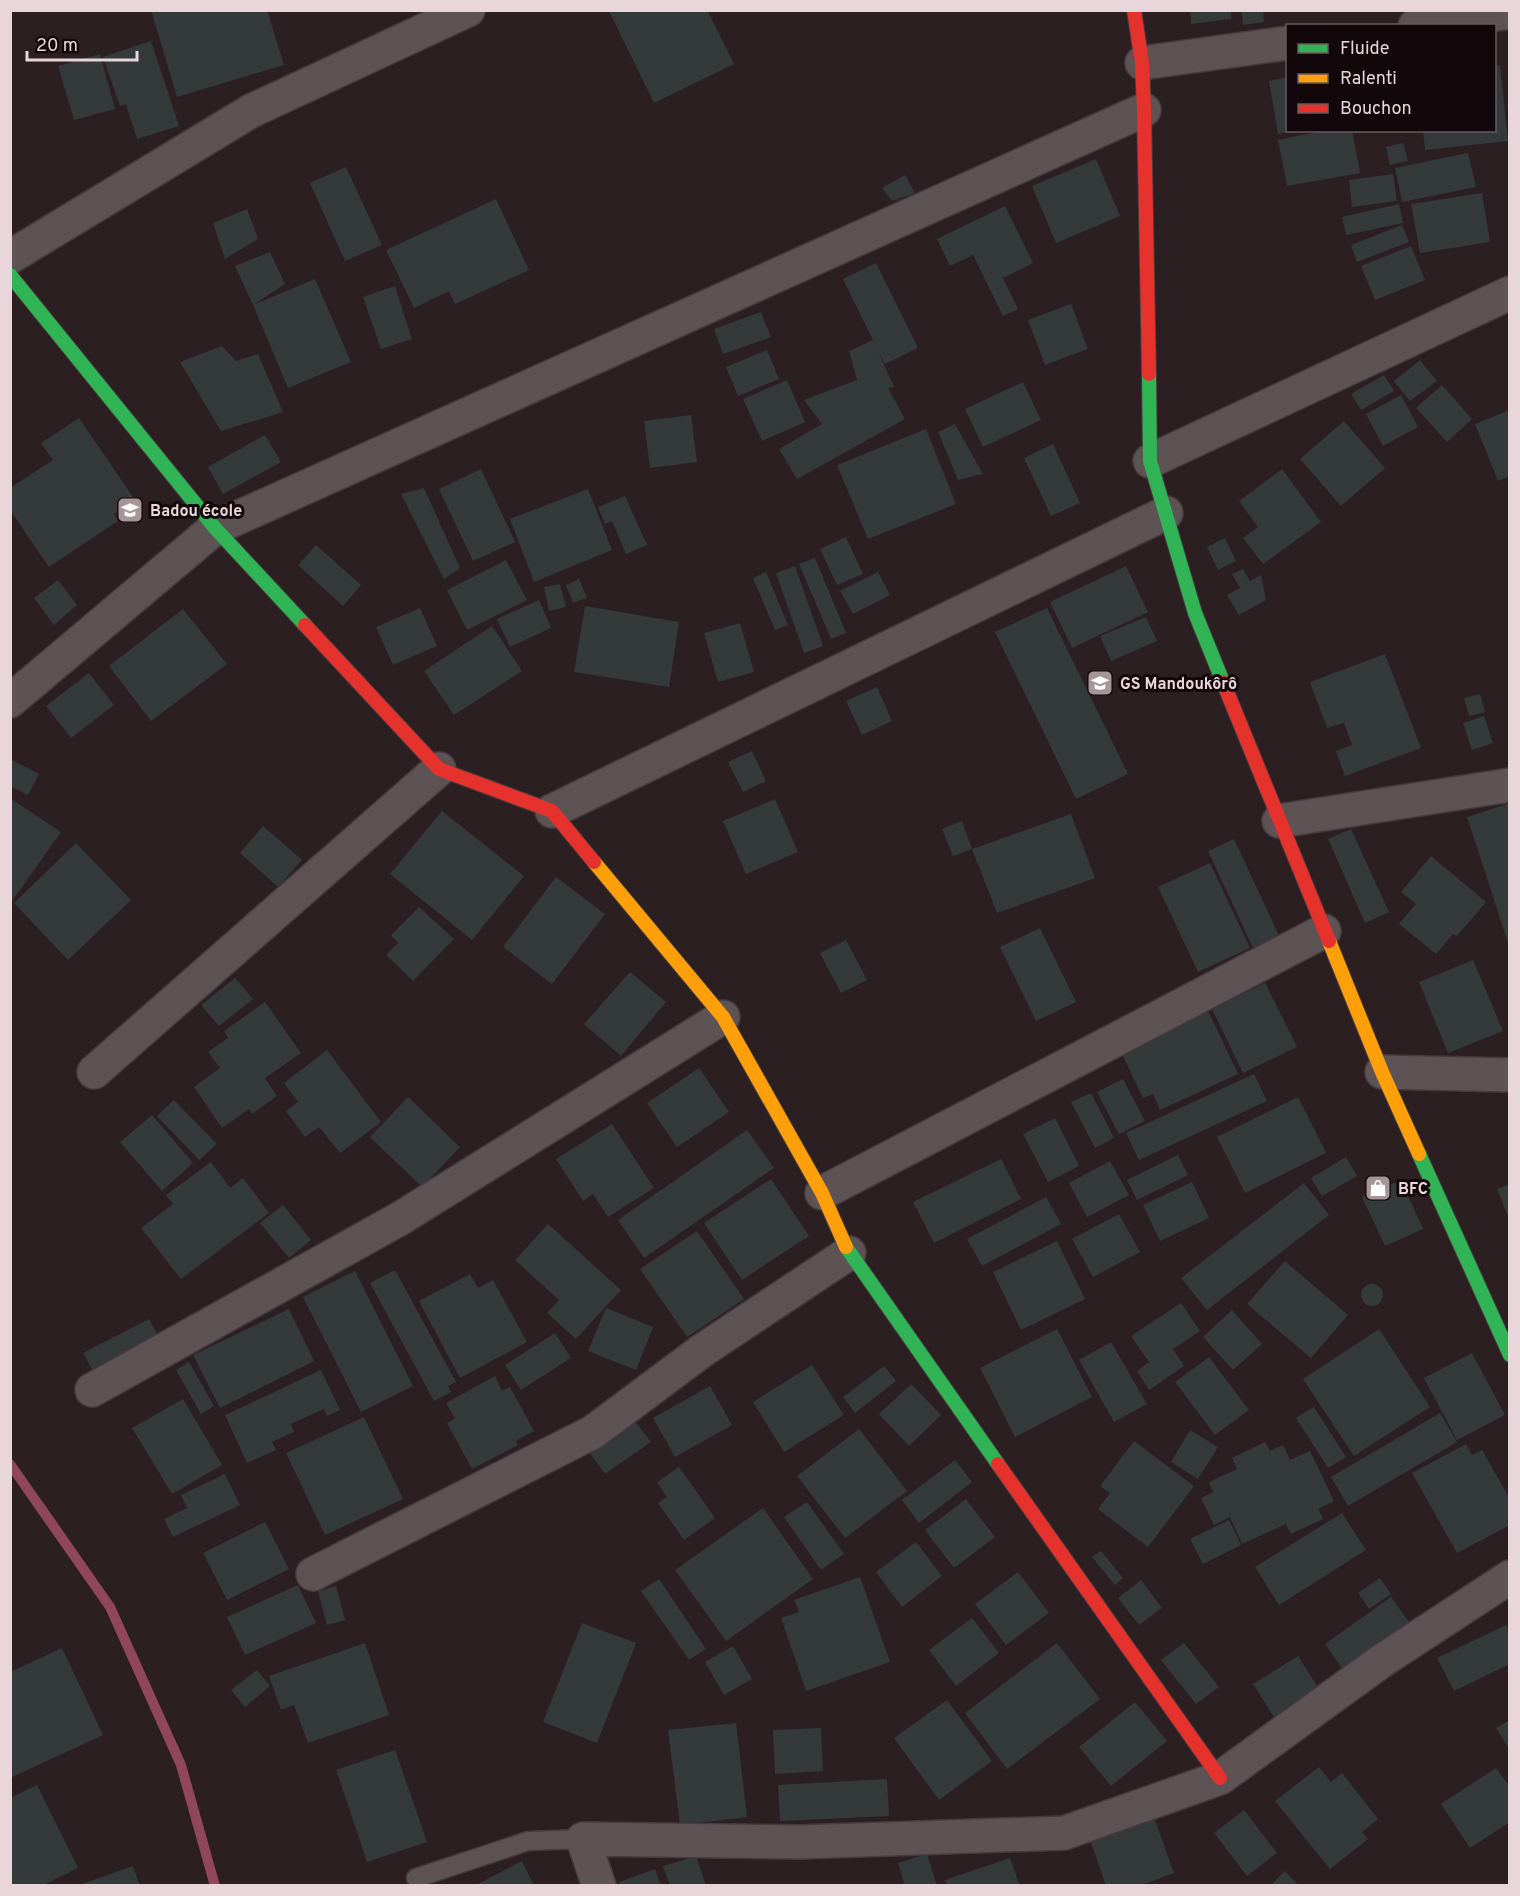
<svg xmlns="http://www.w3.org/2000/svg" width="1520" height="1896" font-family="Overpass,sans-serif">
<rect width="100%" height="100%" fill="#2c1f22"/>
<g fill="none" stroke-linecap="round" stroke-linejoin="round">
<path stroke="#90475c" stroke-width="10" d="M10,1464l100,143 71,158 34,121"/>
</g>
<path fill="#34393a" d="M151,10h116l17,55 -107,32z
M707,10l27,54 -80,39 -45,-92z
M1190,10h41v9l-40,5z
M1241,10h22l1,12 -21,3z
M151,41l28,85 -42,13 -11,-35 -6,2 -17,-49z
M100,54l15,55 -41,11 -16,-54z
M1500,65l8,76 -83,9 -2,-20h71v-64z
M1288,77v55l-10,2 -9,-53z
M1328,130h24l8,43 -73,13 -9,-46z
M1403,143l5,18 -18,4 -4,-18z
M1468,153l8,34 -74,15 -7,-34z
M1096,159l24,57 -64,27 -24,-57z
M346,167l36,78 -37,16 -35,-78z
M1393,174l4,27 -45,6 -3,-27z
M905,175l10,18 -23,8 -10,-13z
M1482,193l8,49 -70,11 -9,-49z
M496,199l33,71 -74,34 -6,-13 -35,17 -28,-58z
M1399,204l4,19 -57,12 -4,-18z
M1005,206l28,57 -30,15 15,31 -15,7 -30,-61 -23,11 -13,-27z
M247,209l11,30 -33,20 -12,-36z
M1402,225l7,17 -52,20 -6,-17z
M1411,246l14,34 -50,20 -14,-34z
M270,252l15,32 -32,21 -18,-39z
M876,263l42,85 -33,16 -7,-13 16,36 -6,1 17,31 -108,60 -18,-30 43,-25 -18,-24 53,-20 -8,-29 24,-11 -30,-61z
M315,279l36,83 -63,26 -35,-83z
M395,286l17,53 -31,10 -18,-52z
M1071,304l17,45 -43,16 -17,-45z
M761,312l10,25 -48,17 -9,-25z
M222,346l14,15 22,-7 25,58 -62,19 -41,-69z
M767,350l12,29 -41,17 -12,-29z
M1420,360l17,21 -27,20 -16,-20z
M1384,375l10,16 -33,19 -10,-16z
M787,380l18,42 -43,19 -19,-42z
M1023,382l18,38 -58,27 -18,-38z
M1442,385l30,34 -25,23 -31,-34z
M1401,395l17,32 -35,19 -17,-32z
M1510,410v66l-12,5 -23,-57z
M691,415l6,47 -47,6 -6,-47z
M79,418l56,82 -21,14 4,7 -69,46 -39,-57v-22l43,-28 -12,-17z
M1344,421l41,47 -44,38 -41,-47z
M955,424l28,50 -25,6 -20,-48z
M926,429l30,75 -88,35 -31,-74z
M265,435l16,27 -58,32 -15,-27z
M1053,444l27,59 -29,13 -27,-58z
M481,469l34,73 -42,19 -34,-72z
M1282,469l39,53 -58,42 -20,-26 15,-11 -19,-26z
M424,488l36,80 -16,11 -43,-85z
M588,489l24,61 -78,32 -24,-63z
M625,496l22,49 -21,9 -14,-33 -7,3 -7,-17z
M846,537l17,37 -26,11 -17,-36z
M1225,538l11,23 -18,9 -11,-23z
M316,545l45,40 -18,21 -45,-41z
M815,558l31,75 -15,6 -32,-75z
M506,560l21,40 -60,30 -20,-40z
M795,566l28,80 -19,7 -28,-80z
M1126,566l22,46 -76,36 -22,-46z
M1243,569l7,12 11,-6 5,25 -27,15 -12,-20 13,-7 -8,-14z
M766,572l22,53 -13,5 -22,-52z
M878,572l12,23 -37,19 -13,-23z
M579,579l8,19 -14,5 -7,-18z
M58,580l19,25 -23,20 -20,-27z
M560,584l6,23 -17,4 -5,-24z
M539,600l12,28 -41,19 -13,-28z
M585,606l94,16 -10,65 -95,-15z
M420,608l17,38 -44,19 -17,-38z
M1047,608l81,166 -52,25 -81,-167z
M183,609l44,55 -76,57 -42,-55z
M1146,617l11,24 -46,20 -11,-25z
M740,623l14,49 -36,10 -14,-49z
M492,626l30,45 -68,44 -30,-44z
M1385,654l36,94 -76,28 -9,-25 16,-6 -8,-22 -17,5 -17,-46z
M89,673l25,32 -43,33 -25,-32z
M877,687l15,34 -30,14 -16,-34z
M1480,694l5,18 -16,4 -5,-18z
M1484,716l9,27 -21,7 -9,-27z
M752,751l14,30 -23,11 -15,-30z
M10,759l29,15 -11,21 -18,-9z
M10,798l51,34 -51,72z
M775,799l23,53 -52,22 -23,-53z
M1510,803v143h-1l-42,-129z
M442,811l82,65 -52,64 -82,-66z
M1071,814l24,64 -98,35 -25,-64z
M962,821l10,28 -19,7 -11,-27z
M263,826l39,34 -24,27 -38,-34z
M1351,829l38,83 -24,11 -37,-84z
M1234,839l46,99 -26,12 -46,-99z
M76,843l55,57 -63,60 -54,-57z
M1431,856l55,46 -29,34 -4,-2 -17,20 -37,-30 17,-20 -15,-12z
M1210,863l40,85 -52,24 -40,-85z
M556,877l49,37 -53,70 -49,-37z
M419,907l35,32 -41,42 -27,-26 12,-12 -7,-8z
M1040,928l36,74 -40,19 -36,-74z
M846,940l21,40 -26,13 -21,-40z
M1473,960l30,71 -55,22 -29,-71z
M630,972l36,30 -45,54 -37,-32z
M235,978l18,21 -34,27 -18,-21z
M1265,983l32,64 -54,26 -31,-64z
M265,1002l36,51 -36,25 12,18 -25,18 -3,-5 -27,19 -28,-41 26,-19 -12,-16 20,-14 -4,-7z
M1205,1004l33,70 -78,36 -7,-16 -10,4 -23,-48z
M327,1050l54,72 -41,31 -21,-26 -14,10 -19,-26 12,-9 -14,-19z
M699,1068l30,44 -52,35 -30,-44z
M1254,1074l13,27 -128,59 -13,-27z
M1123,1079l22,42 -26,13 -22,-42z
M1091,1093l23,45 -19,10 -24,-46z
M408,1097l52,50 -38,40 -52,-50z
M1298,1097l28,56 -81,40 -28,-56z
M174,1100l43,44 -18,16 -42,-44z
M152,1115l41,48 -31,28 -42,-49z
M1055,1118l24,48 -31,16 -25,-48z
M612,1124l42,64 -46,29 -15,-23 -10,7 -27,-42z
M747,1130l27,38 -130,90 -26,-38z
M1178,1155l10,20 -51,25 -10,-20z
M1346,1157l11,19 -35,20 -11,-18z
M1001,1159l20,40 -87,44 -21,-41z
M1110,1161l19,34 -42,22 -18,-34z
M211,1162l19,26 13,-10 26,35 -88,66 -40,-51 32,-24 -7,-9z
M771,1179l38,57 -67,44 -38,-57z
M1401,1180l22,49 -38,17 -23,-49z
M1192,1182l17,36 -49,23 -17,-36z
M1304,1183l25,32 -122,95 -26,-32z
M1510,1184v29l-3,1 -10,-25z
M1046,1197l15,27 -79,42 -15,-27z
M283,1205l28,35 -22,18 -29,-35z
M1119,1214l21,38 -47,25 -21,-38z
M548,1224l73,66 -45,49 -29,-26 12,-13 -44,-40z
M697,1231l47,68 -57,38 -47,-68z
M1057,1241l28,58 -64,31 -28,-58z
M1285,1261l63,54 -37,43 -64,-54z
M395,1270l61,112 -8,4 3,6 -17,9 -64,-118z
M355,1271l58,115 -52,26 -58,-115z
M470,1274l8,14 15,-8 34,62 -67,36 -41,-77z
M1361 1295a11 11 0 1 1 22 0a11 11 0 1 1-22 0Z
M1181,1303l19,28 -27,18 11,17 -35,24 -12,-19 12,-9 -18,-26z
M606,1308l47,19 -17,43 -48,-19z
M289,1309l25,52 -94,47 -27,-53z
M1232,1310l30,34 -29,26 -30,-33z
M149,1319l12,22 -66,34 -12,-22z
M1057,1329l35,68 -77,40 -35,-69z
M1379,1329l51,78 -76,49 -51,-77z
M555,1333l16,25 -50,32 -16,-25z
M1111,1342l36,62 -33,18 -35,-62z
M1472,1353l33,62 -48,25 -33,-62z
M1209,1357l40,53 -34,25 -40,-53z
M189,1362l25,44 -13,8 -25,-44z
M812,1365l32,50 -60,37 -31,-50z
M884,1366l12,15 -41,32 -12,-16z
M321,1370l19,40 -13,6 -3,-7 -33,15 3,8 -22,10 4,8 -29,13 -22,-48z
M495,1376l7,15 8,-4 24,44 -18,10 2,4 -46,24 -25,-46 8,-4 -9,-16z
M911,1384l30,31 -32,31 -30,-32z
M710,1386l22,39 -57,32 -22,-39z
M183,1399l39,66 -50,29 -40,-66z
M1314,1407l32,50 -18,11 -32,-50z
M1440,1413l17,29 -109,64 -17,-29z
M364,1417l39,82 -78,36 -39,-82z
M634,1420l17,22 -46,32 -16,-22z
M859,1429l48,62 -62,47 -48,-62z
M1190,1430l28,17 -20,32 -27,-17z
M1134,1441l60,45 -46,61 -50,-38 12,-16 -10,-7z
M1265,1442l5,9 13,-6 7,15 20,-9 24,50 -16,8 5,10 -32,15 -5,-10 -44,20 -12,-27 -16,8 -13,-27 12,-6 -4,-10 28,-13 -5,-11z
M1466,1444l6,11 10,-5 28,49v26l-53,28 -45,-80z
M955,1460l17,22 -53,41 -17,-23z
M679,1467l36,51 -31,22 -26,-37 9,-6 -10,-15z
M225,1474l15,31 -67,32 -9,-18 23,-11 -6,-13z
M966,1499l29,38 -41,31 -29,-38z
M807,1502l37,52 -23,16 -37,-53z
M763,1508l50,71 -87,62 -51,-71z
M1342,1513l24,37 -87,55 -24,-38z
M1229,1520l12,25 -38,19 -13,-25z
M265,1522l24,47 -62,31 -24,-47z
M916,1542l26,34 -40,31 -26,-35z
M1101,1551l22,27 -8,7 -23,-28z
M1018,1572l31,41 -43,32 -31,-41z
M860,1577l30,85 -84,29 -25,-73 18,-6 -5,-12z
M1380,1578l11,16 -22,15 -11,-16z
M659,1579l47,70 -17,11 -48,-69z
M1141,1580l21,28 -23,17 -21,-27z
M298,1585l18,38 -71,32 -18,-38z
M336,1586l9,34 -18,5 -9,-34z
M1391,1597l21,29 -66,48 -21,-30z
M972,1618l27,35 -43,33 -27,-36z
M582,1623l54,20 -39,100 -54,-21z
M1506,1625l4,7v32l-56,27 -17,-33z
M365,1643l24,72 -81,28 -14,-38 -13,5 -12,-34z
M1057,1643l43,56 -93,70 -42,-56z
M1184,1643l35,44 -23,17 -35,-44z
M733,1646l19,33 -28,16 -19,-33z
M62,1648l41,87 -93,43v-106z
M1298,1656l23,36 -45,28 -23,-36z
M257,1670l13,16 -25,21 -14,-17z
M947,1700l45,61 -53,39 -45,-62z
M1135,1702l32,39 -56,45 -32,-39z
M1510,1720v30l-14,-22z
M736,1723l11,94 -67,8 -12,-95z
M821,1728l2,43 -48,3 -2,-44z
M395,1750l32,92 -60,20 -31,-92z
M1319,1767l12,15 11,-9 36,46 -16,13 6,7 -38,30 -55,-68z
M1496,1768l14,19v35l-40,26 -29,-44z
M887,1779l2,37 -109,5 -2,-36z
M37,1785l41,83 -36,18h-32v-88z
M1244,1810l33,43 -30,23 -33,-43z
M1153,1815l21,58 -35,13h-33l-17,-49z
M927,1854l10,32h-40l7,-3 -6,-20z
M696,1856l10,30h-36l-7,-20z
M1010,1858l10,28h-73l-2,-6z
M522,1861l12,25h-60z
M133,1866l7,20h-61v-1z
M655,1869l6,17h-40l-2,-4z
M1285,1871l14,15h-29z"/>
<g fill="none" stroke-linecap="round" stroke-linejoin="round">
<g stroke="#463a3d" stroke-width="21">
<path id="lane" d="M416,1878l112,-37 55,-2"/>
</g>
<g stroke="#463a3d" stroke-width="36">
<path id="street" d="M1415,26l95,-14
M1142,63l146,-20
M10,257l241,-146 217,-101
M1150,461l360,-168
M10,701l205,-173 929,-418
M552,811l614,-298
M1279,821l231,-36
M94,1072l345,-303
M1382,1072l128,3
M822,1193l502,-262
M92,1390l309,-172 322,-201
M313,1574l280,-142 110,-82 146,-97
M599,1886l-16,-47 218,3 263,-9 156,-55 163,-118 127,-83"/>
</g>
<g stroke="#463a3d" stroke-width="16">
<path id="fast" d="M10,275l205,253 90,97
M1149,374l1,87 45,152 28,69
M1419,1154l91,201
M846,1247l152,217"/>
</g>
<g stroke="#463a3d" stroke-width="16">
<path id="slow" d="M594,862l129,155 99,176 24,54
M1329,941l53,131 37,82"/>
</g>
<g stroke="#463a3d" stroke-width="16">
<path id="jam" d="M1134,10l8,53 2,47 5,264
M305,625l134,144 113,42 42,51
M1223,682l106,259
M998,1464l222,314"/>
</g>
<use href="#lane" stroke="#5d5355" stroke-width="18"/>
<use href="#street" stroke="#5d5355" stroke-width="33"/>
<use href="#fast" stroke="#30b455" stroke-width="14"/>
<use href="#slow" stroke="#ff9f0a" stroke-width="14"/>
<use href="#jam" stroke="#e5322d" stroke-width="14"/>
</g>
<defs>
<g id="school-square" transform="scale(1.35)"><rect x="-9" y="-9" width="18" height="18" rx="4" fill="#a6969a" stroke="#12070a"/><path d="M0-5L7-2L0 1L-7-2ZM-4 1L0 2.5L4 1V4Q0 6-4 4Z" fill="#fff"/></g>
<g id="shop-square" transform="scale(1.35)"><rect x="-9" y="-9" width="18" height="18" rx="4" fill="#a6969a" stroke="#12070a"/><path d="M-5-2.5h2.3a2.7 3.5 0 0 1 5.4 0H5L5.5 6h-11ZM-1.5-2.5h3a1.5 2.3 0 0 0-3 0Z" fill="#fff"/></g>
</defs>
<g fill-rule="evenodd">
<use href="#school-square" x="130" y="510"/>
<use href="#school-square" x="1100" y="683"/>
<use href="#shop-square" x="1378" y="1188"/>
</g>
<g text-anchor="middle" stroke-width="6" stroke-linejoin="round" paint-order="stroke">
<g font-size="16" font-weight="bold" fill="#e8d6da" stroke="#12070a" text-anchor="start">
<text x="150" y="516">Badou école</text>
<text x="1120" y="689">GS Mandoukôrô</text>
<text x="1398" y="1194">BFC</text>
</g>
</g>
<rect width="1520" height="1896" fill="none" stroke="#e8d6da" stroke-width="24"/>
<rect x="1286" y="24" width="210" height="108" fill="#12070a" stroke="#685a5d" stroke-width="1.5"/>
<rect x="1298" y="44" width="30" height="9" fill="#30b455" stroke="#685a5d" stroke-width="1.5"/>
<text x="1340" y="54" font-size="18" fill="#e8d6da">Fluide</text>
<rect x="1298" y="74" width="30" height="9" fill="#ff9f0a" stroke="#685a5d" stroke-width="1.5"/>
<text x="1340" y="84" font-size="18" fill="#e8d6da">Ralenti</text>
<rect x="1298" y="104" width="30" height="9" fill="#e5322d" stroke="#685a5d" stroke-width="1.5"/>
<text x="1340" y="114" font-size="18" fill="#e8d6da">Bouchon</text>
<path d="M27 51v9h110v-9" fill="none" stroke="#e8d6da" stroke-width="3"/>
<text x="36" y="51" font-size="18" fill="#e8d6da" stroke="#12070a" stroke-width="4.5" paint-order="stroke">20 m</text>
</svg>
